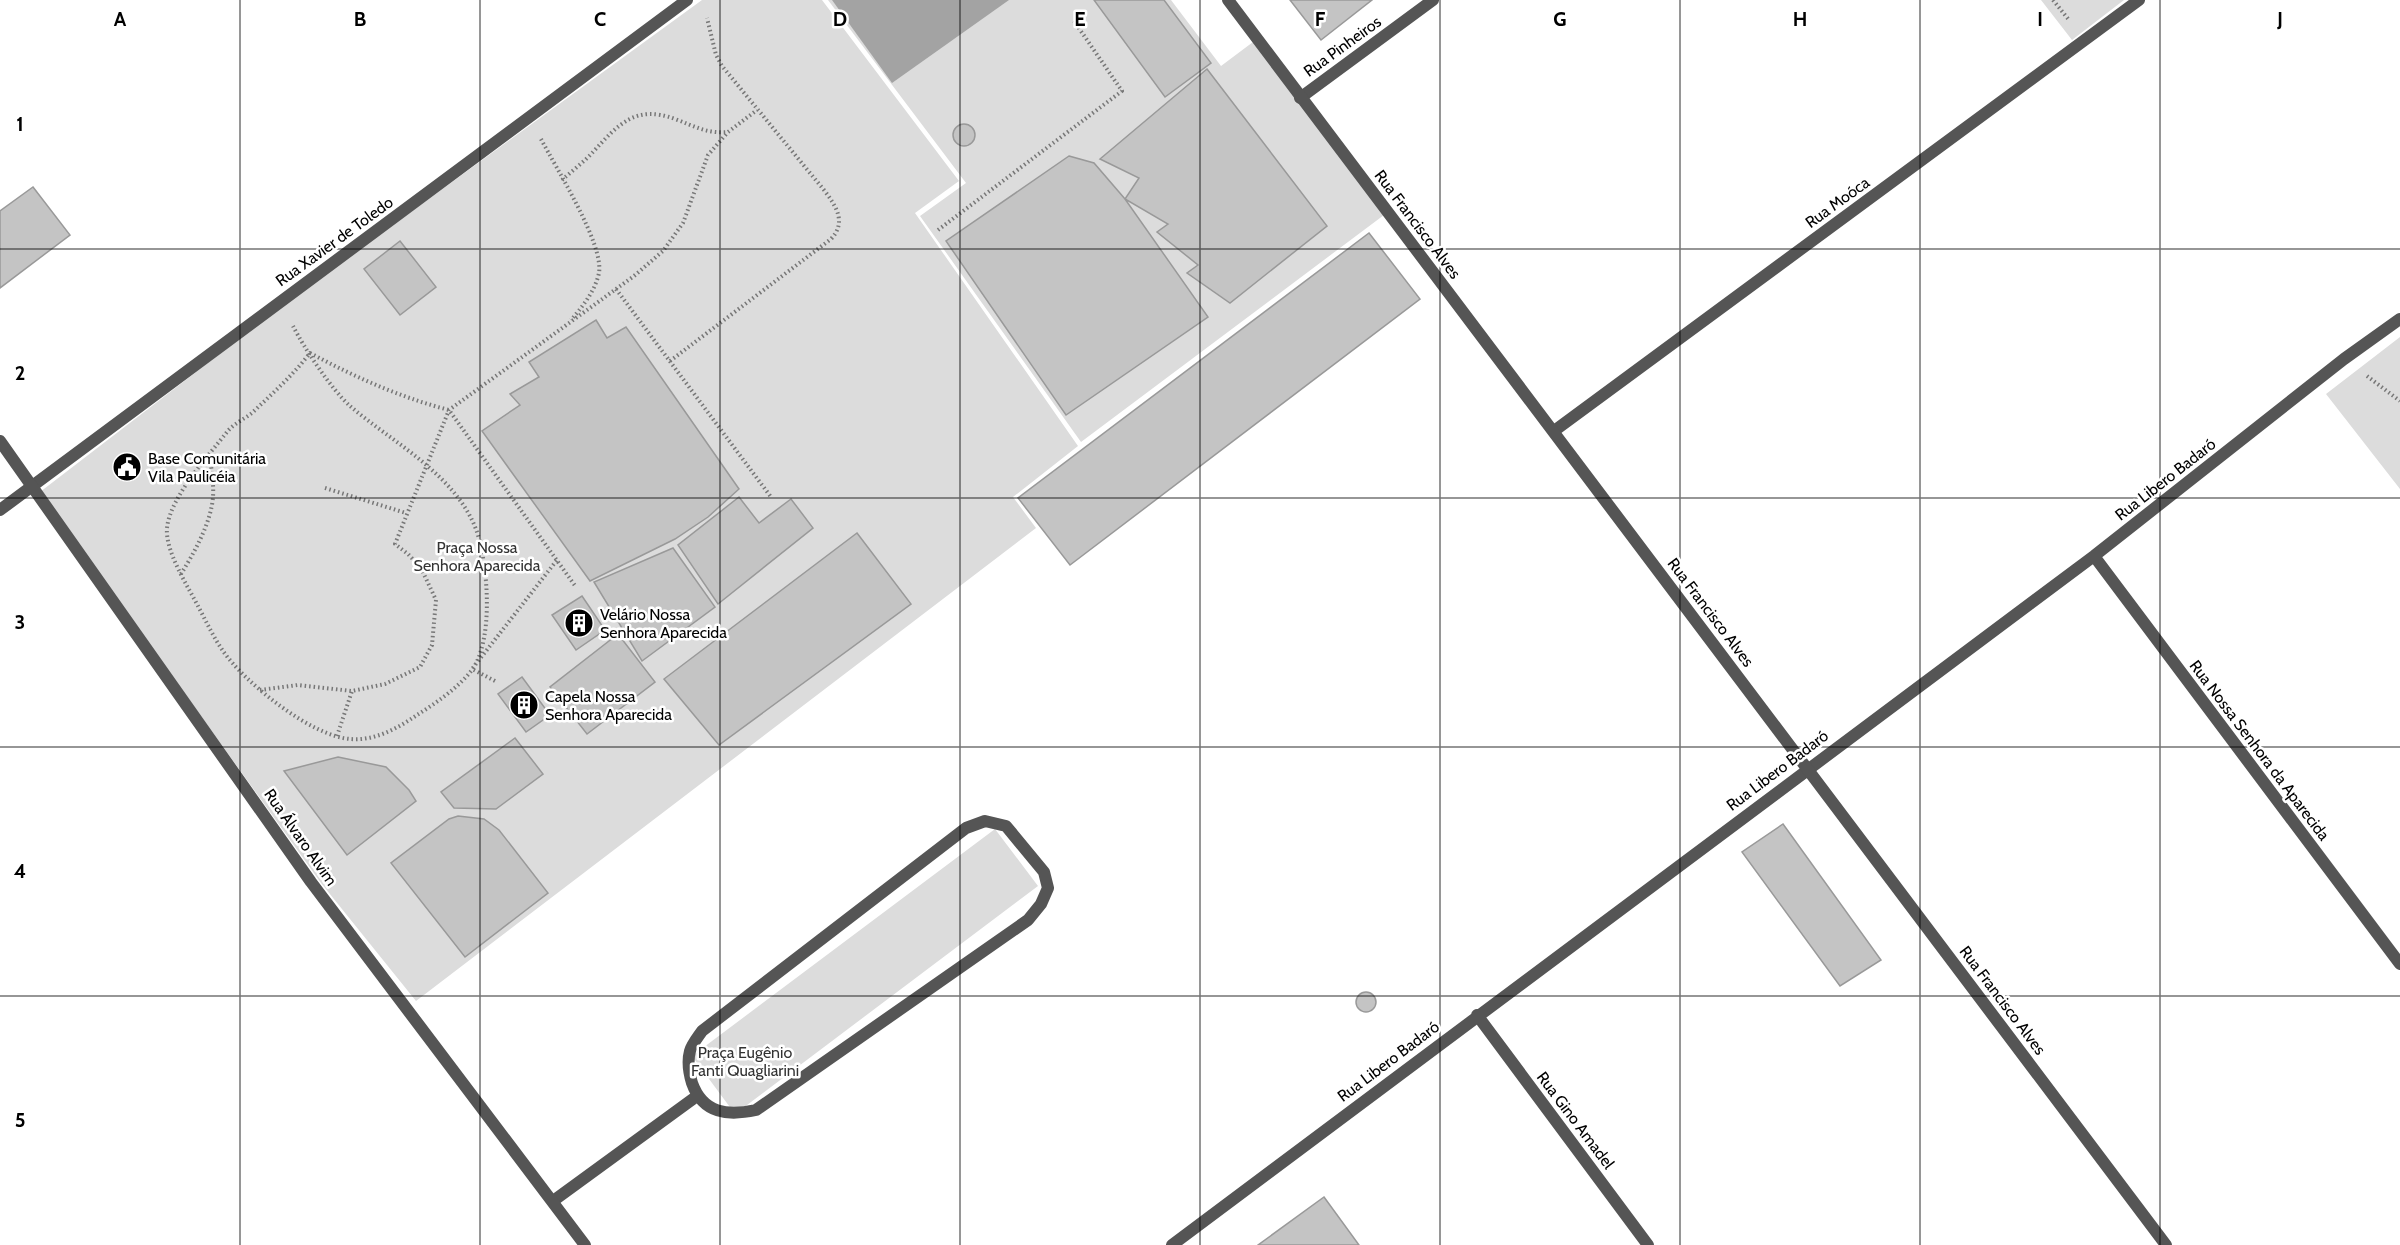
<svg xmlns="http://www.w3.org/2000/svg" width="2400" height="1245" font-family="Cabin,sans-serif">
<rect width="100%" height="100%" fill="#fff"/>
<path fill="#dcdcdc" d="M702,0h120l137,181 -44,32 163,233 -65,51 23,31 -620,473 -95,-118 -281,-391 246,-189z
M828,0h343l50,66 32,-24 131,173 -303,227 -161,-226 46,-33z
M2041,0h83l-52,40z
M2400,337v152l-74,-95z
M995,829l43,57 -303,228 -43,-58z"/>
<path fill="#a3a3a3" d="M832,0h177l-117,83z"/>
<path fill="#c4c4c4" stroke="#999" stroke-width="1.5" d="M1094,0h70l47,63 -46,34z
M1290,0h82l-51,40z
M1207,69l120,157 -97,77 -43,-30 11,-8 -41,-33 11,-8 -43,-25 14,-21 -39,-19z
M953 135a11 11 0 1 1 22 0a11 11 0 1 1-22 0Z
M1069,156l25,7 31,36 83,118 -142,98 -120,-174z
M33,187l37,48 -70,53v-77z
M1369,233l51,66 -350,266 -52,-67z
M400,241l36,46 -36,28 -36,-46z
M596,320l11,18 19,-11 113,162 -31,28 -33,22 -85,42 -108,-150 38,-26 -10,-11 29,-17 -10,-15z
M739,497l20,26 32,-24 22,29 -95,76 -40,-59z
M857,533l54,71 -192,141 -55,-66z
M673,548l42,59 -73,54 -48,-79z
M582,596l23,34 -29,20 -24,-35z
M618,634l37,48 -68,52 -37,-47z
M522,677l28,38 -24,17 -28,-38z
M515,738l28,36 -47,35 -42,-1 -13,-16z
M338,757l48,10 23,23 7,11 -69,54 -63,-84z
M458,816l26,3 15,11 49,63 -83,64 -74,-94 58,-44z
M1783,824l98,136 -41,26 -98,-134z
M1356 1002a10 10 0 1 1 20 0a10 10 0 1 1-20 0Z
M1324,1197l35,48h-101z"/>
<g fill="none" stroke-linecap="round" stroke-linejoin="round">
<path stroke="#777" stroke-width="4" stroke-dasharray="1.5 3" stroke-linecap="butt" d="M2053,0l16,20
M541,139c15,29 63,105 58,134 -4,18 -16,33 -28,47
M562,180c10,-9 22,-18 31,-28 25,-27 42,-48 82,-33 19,7 32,15 53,13
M938,230l184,-139 -48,-70
M616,289l155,208
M293,326c11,22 39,64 57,80 43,37 107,69 127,126 11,34 17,107 -5,138 -14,18 -36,33 -55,45 -19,13 -42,26 -66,24 -39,-2 -106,-56 -128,-88 -9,-13 -16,-28 -24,-43 -10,-20 -34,-56 -32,-80 3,-31 42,-73 60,-96 7,-9 18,-13 26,-20 20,-19 41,-38 57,-59 45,24 89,44 139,57l127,177
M670,361l161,-122c16,-17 5,-33 -7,-49l-102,-124 -6,-11 -9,-37
M2367,376l33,25
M325,488l81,25
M181,574c13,-21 30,-51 32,-77 1,-14 -2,-28 -3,-42
M495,681l-23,-12 85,-109
M260,690l38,-5 54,6 33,-7 35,-17 12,-22 4,-45 -15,-32 -13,-14 -13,-10 54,-134 185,-134 29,-25 20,-28 25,-68 20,-23 29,-22
M337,736l15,-45"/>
<path stroke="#555" stroke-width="12" d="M1300,98l133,-98
M1554,431l585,-431
M0,510l687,-510
M2094,556l306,408
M985,821l21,5 38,46 4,16 -7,16 -13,16 -272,190c-28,6 -53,4 -64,-27 -3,-10 -5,-21 -2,-32 2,-7 8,-14 12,-20l264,-203z
M1477,1015l171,230
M553,1201l144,-105
M1172,1245l922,-689 250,-197 56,-40"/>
<path stroke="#555" stroke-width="12" d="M1228,0l938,1245
M0,441l311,441 274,363"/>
</g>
<path fill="none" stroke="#000" stroke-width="1.5" stroke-opacity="0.55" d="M240,0v1245M480,0v1245M720,0v1245M960,0v1245M1200,0v1245M1440,0v1245M1680,0v1245M1920,0v1245M2160,0v1245M0,249h2400M0,498h2400M0,747h2400M0,996h2400"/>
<defs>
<g id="civic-disc" transform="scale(1.5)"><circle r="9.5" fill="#000" stroke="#fff"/><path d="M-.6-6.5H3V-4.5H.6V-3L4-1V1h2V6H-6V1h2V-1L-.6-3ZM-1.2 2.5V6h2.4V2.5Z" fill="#fff"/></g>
<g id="building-disc" transform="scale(1.5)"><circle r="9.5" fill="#000" stroke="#fff"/><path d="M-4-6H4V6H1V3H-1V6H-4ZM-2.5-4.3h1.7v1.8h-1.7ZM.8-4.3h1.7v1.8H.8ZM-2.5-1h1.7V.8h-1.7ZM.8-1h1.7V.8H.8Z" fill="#fff"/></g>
</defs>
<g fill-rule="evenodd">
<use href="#civic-disc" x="127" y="467"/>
<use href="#building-disc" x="579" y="623"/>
<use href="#building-disc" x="524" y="705"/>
</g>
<g text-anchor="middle" stroke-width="5" stroke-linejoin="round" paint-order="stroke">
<g font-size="16" fill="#000" stroke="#fff">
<text transform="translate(1342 46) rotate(-36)" y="6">Rua Pinheiros</text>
<text transform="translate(1837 202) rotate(-36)" y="6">Rua Moóca</text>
<text transform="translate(1418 224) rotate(53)" y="6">Rua Francisco Alves</text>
<text transform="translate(334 241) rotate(-36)" y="6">Rua Xavier de Toledo</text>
<text transform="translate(2165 479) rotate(-38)" y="6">Rua Libero Badaró</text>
<text transform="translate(1711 612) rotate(53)" y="6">Rua Francisco Alves</text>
<text transform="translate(2260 750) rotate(53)" y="6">Rua Nossa Senhora da Aparecida</text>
<text transform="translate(1777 770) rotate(-37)" y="6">Rua Libero Badaró</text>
<text transform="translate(301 837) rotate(55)" y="6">Rua Álvaro Alvim</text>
<text transform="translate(2003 1000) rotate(53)" y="6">Rua Francisco Alves</text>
<text transform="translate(1388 1061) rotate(-37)" y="6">Rua Libero Badaró</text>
<text transform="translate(1576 1120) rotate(53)" y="6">Rua Gino Amadel</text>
</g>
<g font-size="16" fill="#000" stroke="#fff" text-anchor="start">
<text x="148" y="464">Base Comunitária<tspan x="148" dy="18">Vila Paulicéia</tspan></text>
<text x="600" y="620">Velário Nossa<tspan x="600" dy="18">Senhora Aparecida</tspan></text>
<text x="545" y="702">Capela Nossa<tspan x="545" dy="18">Senhora Aparecida</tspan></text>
</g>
<g font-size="16" fill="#333" stroke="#fff">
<text x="477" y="553">Praça Nossa<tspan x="477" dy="18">Senhora Aparecida</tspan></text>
<text x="745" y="1058">Praça Eugênio<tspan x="745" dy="18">Fanti Quagliarini</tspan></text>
</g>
</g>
<g font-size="20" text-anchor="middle" font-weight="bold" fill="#000" stroke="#fff" stroke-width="5" stroke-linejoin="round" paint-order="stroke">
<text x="120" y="26">A</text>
<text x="360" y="26">B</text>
<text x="600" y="26">C</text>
<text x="840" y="26">D</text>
<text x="1080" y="26">E</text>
<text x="1320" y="26">F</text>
<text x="1560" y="26">G</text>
<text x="1800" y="26">H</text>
<text x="2040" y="26">I</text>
<text x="2280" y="26">J</text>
<text x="20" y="131">1</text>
<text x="20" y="380">2</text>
<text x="20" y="629">3</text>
<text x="20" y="878">4</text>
<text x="20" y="1127">5</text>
</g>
</svg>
